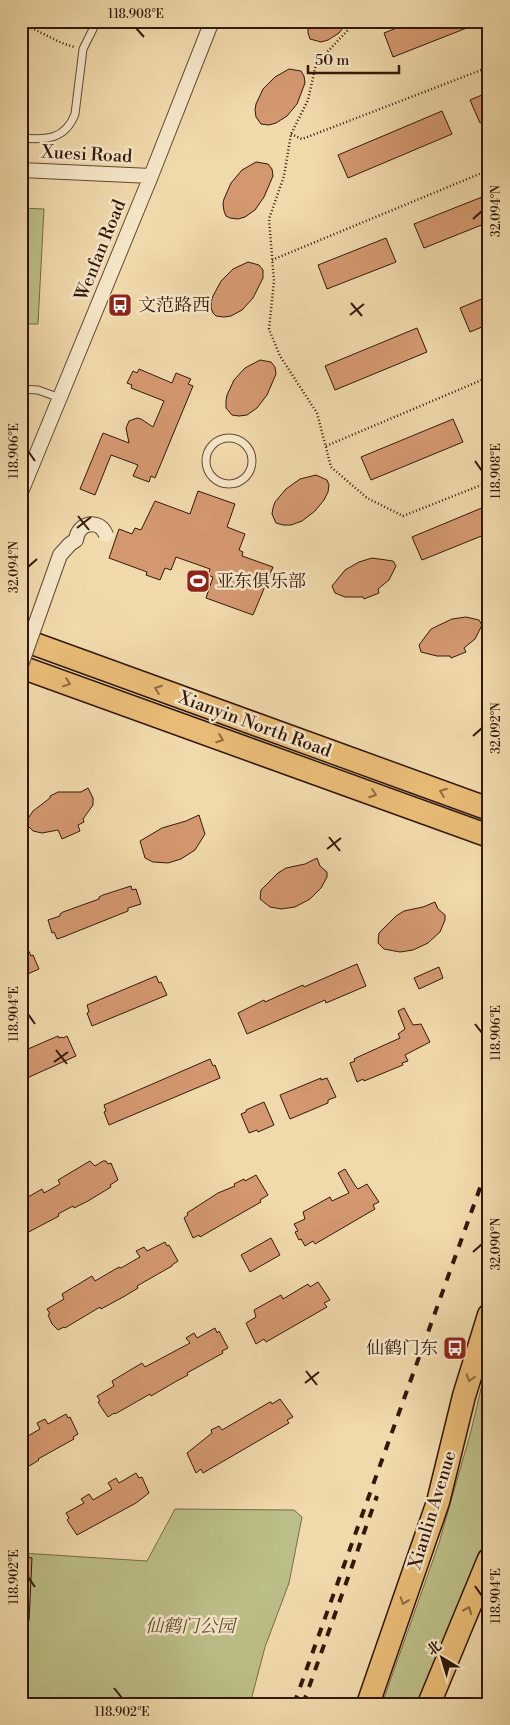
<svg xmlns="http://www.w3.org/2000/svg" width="510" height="1725" font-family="'Libre Bodoni','Noto Serif SC',serif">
<rect width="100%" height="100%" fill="#f0d9ab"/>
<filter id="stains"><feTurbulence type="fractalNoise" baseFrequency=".004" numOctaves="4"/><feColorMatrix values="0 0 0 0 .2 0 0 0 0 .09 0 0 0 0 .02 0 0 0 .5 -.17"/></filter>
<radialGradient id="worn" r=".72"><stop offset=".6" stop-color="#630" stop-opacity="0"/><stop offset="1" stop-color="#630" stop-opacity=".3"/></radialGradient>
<path fill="#bcbe87" stroke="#786b48" d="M21,208l23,1 -6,115h-17z
M489,1355v178l-17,45 -55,126h-35l57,-161 32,-112z
M175,1509l119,1 8,7 -13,66 -24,64 -15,57h-229v-151l126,8z"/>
<path fill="#d49870" stroke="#33180a" d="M308,21h40l-9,12 -11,7 -7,2 -11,-3 -2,-6z
M414,21h68v1l-89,35 -9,-24z
M289,69l12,2 3,5 1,7 -8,21 -10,12 -11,7 -7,2 -8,-1 -5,-7 -1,-7 1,-6 7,-15 12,-12z
M489,92v28l-9,3 -10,-23z
M442,111l10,23 -104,44 -10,-23z
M256,162l12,2 4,5 1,7 -9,21 -9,13 -10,7 -7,2 -8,-1 -4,-2 -2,-5 -1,-7 1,-5 7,-16 11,-13z
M482,197l7,16v9l-65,26 -10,-24z
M386,238l10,24 -69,27 -9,-24z
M248,262l11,3 4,5v8l-10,20 -11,12 -11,6 -7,1 -8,-1 -3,-3 -2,-5v-6l2,-6 8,-15 12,-12z
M489,296v28l-19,8 -10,-24z
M417,328l10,24 -92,38 -10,-24z
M260,360l11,2 4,5 1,7 -9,21 -10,13 -10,7 -8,1 -7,-1 -6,-7v-7l1,-6 7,-15 11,-12z
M139,369l33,14 4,-10 15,6 -3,5 5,2 -38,92 -4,-2 -2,6 -16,-6 5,-11 -27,-10 -16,40 -15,-6 23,-56 26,10 -3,-15 3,-7 8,-3 4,1 12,8 11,-26 -33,-13 1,-3 -5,-2 6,-12 4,2z
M453,419l10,23 -92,38 -10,-23z
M316,475l11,5 2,5 -1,7 -4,8 -9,11 -13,10 -11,4h-8l-7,-2 -4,-9 1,-6 2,-6 11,-13 14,-10z
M198,491l37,13 -8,23 18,7 -6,16 4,2 -1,4 31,11 -20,48 -47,-17 7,-21 -5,-2 2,-6 -34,-12 -5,13 -6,-2 -5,12 -14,-5 1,-3 -38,-14 10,-29 13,5 3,-6 6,2 14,-29 35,13z
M489,505v28l-67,27 -10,-23z
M372,558l21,3 3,5 -7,14 -11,9 1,4 -15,6 -1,-2h-18l-10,-4 -3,-7 13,-16 14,-8z
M466,617l13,3 3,5 -7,14 -11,9 2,4 -15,6 -1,-2h-13l-16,-4 -2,-7 12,-16 21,-10z
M88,788l5,10v7l-10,14 1,3 -6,3 2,6 -18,8 -4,-9 -16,3 -9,-2 -5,-5 -1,-6 6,-9 17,-13v-2l8,-4h23z
M199,815l6,19 -10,16 -14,9 -13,4 -15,-1 -8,-4 -5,-17 22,-13 24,-7z
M317,858l3,8 7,6v5l-6,11 -11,11 -15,8 -14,2 -11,-2 -10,-8 1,-9 17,-17 8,-5 19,-4z
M131,886l1,4 4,-1 5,15 -13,4v3l-65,26 -6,2 -3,-7 -2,1 -4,-13 12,-4v-2l3,-2 36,-13v-2l4,-2z
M435,902l3,7 7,6v5l-5,12 -12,11 -15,7 -13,2 -16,-3 -6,-6 1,-10 17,-17 8,-5 19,-4z
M21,934l10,22 2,-1 6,14 -18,8z
M357,964l9,22 -40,17 -1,-3 -78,34 -9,-21 26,-13 1,2 38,-17 1,2z
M439,967l4,11 -24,11 -5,-11z
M156,976l3,7 2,-1 6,13 -75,31 -5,-13 2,-1 -2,-7z
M404,1008l9,17 8,-1 9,18 -25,13 3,6 -6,2 1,2 -39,16 -1,-2 -6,3 -7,-19 5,-2 -1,-2 4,-2 42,-19 -2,-4 7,-5 -7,-18z
M58,1036l1,2 3,-1 1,1 4,-2 9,20 -49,22 -1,-3 -5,2v-25z
M210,1059l3,7 2,-1 5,13 -111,47 -5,-13 2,-1 -2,-6z
M321,1078v2l6,-2 9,19 -8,3v3l-38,16 -10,-24z
M264,1102l10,23 -16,7 -1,-2 -8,3 -8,-19 5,-2v-2z
M90,1161l5,5 8,-5h3l2,3 3,-1 7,17 -8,5 1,2 -23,14 -14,7 -1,-2 -15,8 1,2 -38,20v-35l21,-12 2,4 16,-9 -2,-4z
M345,1169l11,18 2,2 9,-5 12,18 -6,3 2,4 -60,35 -2,-3 -8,5 -4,-7 -2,1 -4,-8 3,-1 -4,-7 11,-5 -2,-7 27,-15 2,4 17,-8 -11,-20z
M256,1175l12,20 -8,5 1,2 -61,35 -1,-2 -6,3 -9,-20 4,-3 -1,-2 31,-20 17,-7 -1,-2 10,-5 1,2z
M271,1238l9,17 -30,17 -9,-17z
M165,1242l2,4 2,-1 9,16 -6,4v1l-35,20 1,2 -13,8 -24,13 -1,-2 -35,21 -1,-1 -6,3 -6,-6 -4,-9 2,-1 -3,-5 17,-10 -2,-5 30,-18 3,5 24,-14 2,1 19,-11 -4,-6 8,-4 3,4z
M318,1282l12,18 -6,3 3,4 -61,35 -2,-3 -8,5 -10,-21 10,-6 -2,-7 27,-15 2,4 25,-15 2,3z
M215,1328l2,5 2,-2 9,17 -6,3 1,2 -36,20 1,2 -13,7 -24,14 -1,-2 -35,20 -1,-1 -6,4 -5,-7 -5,-8 2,-1 -3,-5 17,-10 -2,-5 30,-18 3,4 45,-24 -4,-5 8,-5 3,5z
M280,1399l13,18 -6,3 2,3 -86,50 -2,-4 -5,4 -9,-20 25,-20 -1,-3 8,-4 3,4 48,-28h1l1,2z
M66,1414l2,4 2,-1 8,17 -5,3 1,2 -36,20 1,1 -13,8 -2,-3 -3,2v-27l19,-11 -3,-6 8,-4 3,5z
M136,1473l3,5 3,-1 7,16 -13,10 -59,32 -10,-15 2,-2 -3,-5 18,-10 -3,-4 8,-5 4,6 19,-11 -4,-6 8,-5 3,5z
M21,1556l11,2 -3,63 -8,-1z"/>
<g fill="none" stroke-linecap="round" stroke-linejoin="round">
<g stroke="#624832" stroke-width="9">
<path id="service" d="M21,138c25,2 44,2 54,-24l8,-65 14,-28
M21,389l17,1 22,8
M206 461a23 23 0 1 1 46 0a23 23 0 1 1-46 0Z"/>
</g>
<g stroke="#624832" stroke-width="16">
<path id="minor" d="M21,170l130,6
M21,492l130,-316 61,-155"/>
</g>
<g stroke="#33180a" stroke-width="25">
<path id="primary" d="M21,639l468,170
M21,667l468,169
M368,1704l70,-202 26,-106 25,-81
M429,1704l60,-145"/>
</g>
<path stroke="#33180a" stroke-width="2.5" stroke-dasharray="1 2.5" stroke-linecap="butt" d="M352,21l-5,10 -31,33 -8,36 -17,34 -7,42 -15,43 5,62 -5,48 11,27 37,57 14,54 36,31 36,18 86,-34
M21,25c19,4 34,18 54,22
M291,134l11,5 187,-72
M272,260l217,-90
M326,446l163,-69"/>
<use href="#service" stroke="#f5e6c8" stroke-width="7"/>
<use href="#minor" stroke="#f5e6c8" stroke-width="14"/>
<use href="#primary" stroke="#e8bc76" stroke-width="22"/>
<path stroke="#33180a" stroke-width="4" stroke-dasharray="9 9" stroke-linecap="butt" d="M294,1704l195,-541
M303,1704l74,-208"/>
<g stroke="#624832" stroke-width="16" stroke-linecap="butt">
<path id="minor-bridge" d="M21,665l39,-110 10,-11 6,-4c2,-18 24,-22 30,-5"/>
</g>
<use href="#minor-bridge" stroke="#f5e6c8" stroke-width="14"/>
</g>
<defs><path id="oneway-chevron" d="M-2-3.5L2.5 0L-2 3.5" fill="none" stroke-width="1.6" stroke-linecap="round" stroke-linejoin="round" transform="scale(1.25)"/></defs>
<g stroke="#8e6a40">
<use href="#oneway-chevron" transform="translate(67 683) rotate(20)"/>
<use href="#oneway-chevron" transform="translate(158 689) rotate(-160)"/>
<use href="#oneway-chevron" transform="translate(220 739) rotate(20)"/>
<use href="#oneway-chevron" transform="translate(443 792) rotate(-160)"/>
<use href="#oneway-chevron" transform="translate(373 794) rotate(20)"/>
<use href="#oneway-chevron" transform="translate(470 1378) rotate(107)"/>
<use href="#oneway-chevron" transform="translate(404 1601) rotate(109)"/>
<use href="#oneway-chevron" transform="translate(468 1610) rotate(-68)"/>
</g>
<path fill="none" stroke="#33180a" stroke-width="2" d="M136,28l8,9M473,219l9,-8M351,303l11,13M350,315l14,-11M28,451l7,10M475,461l7,10M78,516l11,14M77,528l14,-11M28,567l9,-8M473,736l9,-8M329,837l11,14M327,849l14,-11M28,1014l7,10M475,1024l7,9M56,1050l11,14M54,1062l14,-10M473,1252l9,-8M306,1371l11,14M305,1383l14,-11M28,1577l7,10M475,1586l7,10M114,1688l8,10"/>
<defs>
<g id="bus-square" transform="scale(1.25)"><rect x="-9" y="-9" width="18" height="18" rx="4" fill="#8f2418" stroke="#f5e6c8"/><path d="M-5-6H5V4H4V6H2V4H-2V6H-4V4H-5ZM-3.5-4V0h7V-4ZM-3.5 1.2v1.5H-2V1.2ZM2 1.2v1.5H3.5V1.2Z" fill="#fff"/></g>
<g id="stadium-square" transform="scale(1.25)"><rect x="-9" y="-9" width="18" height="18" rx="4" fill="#8f2418" stroke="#f5e6c8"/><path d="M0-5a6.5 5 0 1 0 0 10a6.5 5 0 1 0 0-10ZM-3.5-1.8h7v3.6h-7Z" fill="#fff"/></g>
</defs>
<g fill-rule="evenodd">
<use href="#bus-square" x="120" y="305"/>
<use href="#stadium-square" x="198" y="581"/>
<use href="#bus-square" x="455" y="1348"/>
</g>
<g text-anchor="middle" stroke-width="5" stroke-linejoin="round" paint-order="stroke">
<g font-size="18" fill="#33180a" stroke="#f5e6c8">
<text transform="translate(87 154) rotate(3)" y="6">Xuesi Road</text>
<text transform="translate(100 250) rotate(-68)" y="6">Wenfan Road</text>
<text transform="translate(255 724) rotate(20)" y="6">Xianyin North Road</text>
<text transform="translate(432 1510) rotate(-73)" y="6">Xianlin Avenue</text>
</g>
<g font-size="18" fill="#33180a" stroke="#f5e6c8" text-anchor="start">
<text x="138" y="311">文范路西</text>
<text x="216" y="587">亚东俱乐部</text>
<text x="438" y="1354" text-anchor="end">仙鹤门东</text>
</g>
<g font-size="18" font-style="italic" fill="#5c4a30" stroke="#f5e6c8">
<text x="190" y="1632">仙鹤门公园</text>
</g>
</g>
<rect width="510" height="1725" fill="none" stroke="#f0d9ab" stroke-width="55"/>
<g transform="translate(442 1658) rotate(322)" stroke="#f5e6c8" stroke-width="4" paint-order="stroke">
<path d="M0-4L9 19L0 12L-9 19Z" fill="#33180a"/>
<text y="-8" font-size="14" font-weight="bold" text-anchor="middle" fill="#33180a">北</text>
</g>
<path d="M308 65v8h91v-8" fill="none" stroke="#33180a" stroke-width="2.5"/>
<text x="315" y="65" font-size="15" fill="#33180a" stroke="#f5e6c8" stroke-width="4" paint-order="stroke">50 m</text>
<rect x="28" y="28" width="454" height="1670" fill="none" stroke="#33180a" stroke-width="2"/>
<g font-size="12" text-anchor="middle" fill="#33180a">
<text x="136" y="18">118.908°E</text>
<text transform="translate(496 211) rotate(-90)" y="4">32.094°N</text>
<text transform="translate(14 451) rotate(-90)" y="4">118.906°E</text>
<text transform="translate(496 471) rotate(-90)" y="4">118.908°E</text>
<text transform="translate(14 567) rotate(-90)" y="4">32.094°N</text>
<text transform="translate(496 728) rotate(-90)" y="4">32.092°N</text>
<text transform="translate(14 1014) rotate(-90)" y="4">118.904°E</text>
<text transform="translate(496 1033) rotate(-90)" y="4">118.906°E</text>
<text transform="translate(496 1244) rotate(-90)" y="4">32.090°N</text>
<text transform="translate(14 1577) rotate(-90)" y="4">118.902°E</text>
<text transform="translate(496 1596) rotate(-90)" y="4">118.904°E</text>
<text x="122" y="1716">118.902°E</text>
</g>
<rect width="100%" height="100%" filter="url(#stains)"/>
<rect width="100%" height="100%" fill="url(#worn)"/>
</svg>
